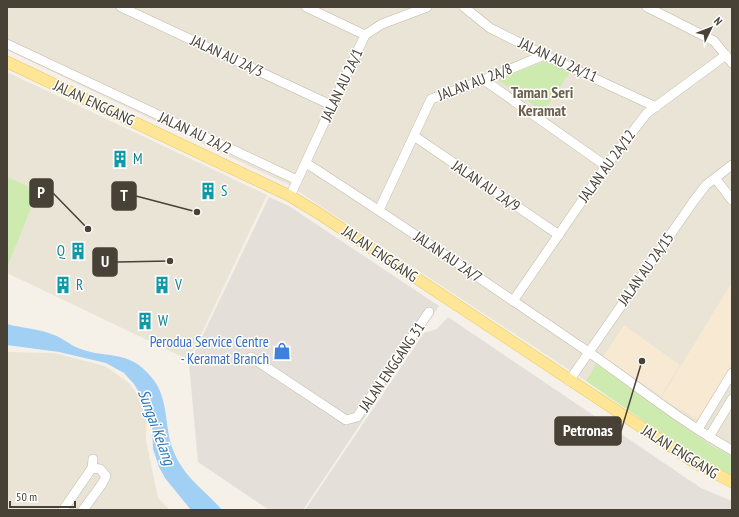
<svg xmlns="http://www.w3.org/2000/svg" width="739" height="517" font-family="'PT Sans Narrow',sans-serif">
<rect width="100%" height="100%" fill="#f5f1e8"/>
<path fill="#e9e4d6" d="M7,7h725v469l-36,-19 -110,-76 -299,-197 -280,-134z
M7,72l260,123 -78,165 -182,-87z
M7,352l47,1 51,13 24,17 18,25 -1,32 12,58 12,12h-163z"/>
<path fill="#f7e9d2" d="M732,282v82l-34,56 -37,-22z
M624,325l56,40 -19,31 -58,-39z"/>
<path fill="#e4e0d9" d="M269,197l20,9 150,100 -136,204h-34l-71,-48 -9,-98z
M448,317l253,171 31,13v9h-427l119,-177 13,-4z"/>
<path fill="#cdebaf" d="M544,61l26,11 -27,40 -45,-32z
M7,177l20,9 8,12 -27,67z
M596,364l116,82 20,10v20l-36,-19 -110,-76z"/>
<path fill="#a2cff4" d="M7,324c14,4 34,5 47,11 9,3 16,10 24,13 30,12 50,0 74,30 17,20 12,48 21,72 11,28 30,38 49,60h-31l-26,-32 -6,-11 -6,-18 -1,-30 -5,-14 -13,-21 -10,-11 -18,-10 -47,-11 -52,-7z"/>
<g fill="none" stroke-linecap="round" stroke-linejoin="round">
<g stroke="#c1baaa" stroke-width="10">
<path id="minor" d="M121,7l212,99
M306,7l59,28
M464,7l26,21 54,27 112,52
M647,7l67,34 18,22
M7,44l290,136
M484,80l122,86
M414,136l145,99
M306,163c95,61 188,125 281,188 48,33 94,71 145,99
M715,178l17,22
M290,196l75,-161 17,-11 45,-17
M379,210l52,-111 53,-19 60,-25
M513,301l93,-135 41,-53 79,-58
M251,357l95,63 11,-3 72,-105
M569,381l124,-179 13,-17 26,-20
M698,429l34,-56
M709,437l23,-38
M63,510l29,-42 1,-9
M83,510l19,-26 4,-8 -6,-7 -8,-1"/>
</g>
<g stroke="#e9c661" stroke-width="12">
<path id="major" d="M7,62l283,134 28,17 379,251 35,18"/>
</g>
<use href="#minor" stroke="#fff" stroke-width="9"/>
<use href="#major" stroke="#ffe696" stroke-width="11"/>
</g>
<defs>
<g id="building-bare" transform="scale(1.38)"><path d="M-4-6H4V6H1V3H-1V6H-4ZM-2.5-4.3h1.7v1.8h-1.7ZM.8-4.3h1.7v1.8H.8ZM-2.5-1h1.7V.8h-1.7ZM.8-1h1.7V.8H.8Z" fill="#0f9aa8" stroke="#fff" stroke-width="2.5" paint-order="stroke"/></g>
<g id="shop-bare" transform="scale(1.38)"><path d="M-5-2.5h2.3a2.7 3.5 0 0 1 5.4 0H5L5.5 6h-11ZM-1.5-2.5h3a1.5 2.3 0 0 0-3 0Z" fill="#3f7fe0" stroke="#fff" stroke-width="2.5" paint-order="stroke"/></g>
</defs>
<g fill-rule="evenodd">
<use href="#building-bare" x="120" y="159"/>
<use href="#building-bare" x="208" y="191"/>
<use href="#building-bare" x="78" y="251"/>
<use href="#building-bare" x="63" y="285"/>
<use href="#building-bare" x="162" y="285"/>
<use href="#building-bare" x="145" y="321"/>
<use href="#shop-bare" x="282" y="351"/>
</g>
<g text-anchor="middle" stroke-width="3" stroke-linejoin="round" paint-order="stroke">
<g font-size="15" fill="#484236" stroke="#fff">
<text transform="translate(227 56) rotate(25)" y="5">JALAN AU 2A/3</text>
<text transform="translate(558 60) rotate(25)" y="5">JALAN AU 2A/11</text>
<text transform="translate(475 82) rotate(-21)" y="5">JALAN AU 2A/8</text>
<text transform="translate(342 85) rotate(-65)" y="5">JALAN AU 2A/1</text>
<text transform="translate(94 103) rotate(25)" y="5">JALAN ENGGANG</text>
<text transform="translate(195 133) rotate(25)" y="5">JALAN AU 2A/2</text>
<text transform="translate(607 166) rotate(-54)" y="5">JALAN AU 2A/12</text>
<text transform="translate(486 186) rotate(34)" y="5">JALAN AU 2A/9</text>
<text transform="translate(380 254) rotate(34)" y="5">JALAN ENGGANG</text>
<text transform="translate(448 257) rotate(34)" y="5">JALAN AU 2A/7</text>
<text transform="translate(646 269) rotate(-55)" y="5">JALAN AU 2A/15</text>
<text transform="translate(392 367) rotate(-56)" y="5">JALAN ENGGANG 31</text>
<text transform="translate(680 452) rotate(32)" y="5">JALAN ENGGANG</text>
</g>
<g font-size="15" fill="#0d838f" stroke="#fff" text-anchor="start">
<text x="133" y="164">M</text>
<text x="221" y="196">S</text>
<text x="65" y="256" text-anchor="end">Q</text>
<text x="76" y="290">R</text>
<text x="175" y="290">V</text>
<text x="158" y="326">W</text>
</g>
<g font-size="15" fill="#366cbe" stroke="#fff" text-anchor="end">
<text x="269" y="347">Perodua Service Centre<tspan x="269" dy="17">- Keramat Branch</tspan></text>
</g>
<g font-size="16" font-weight="bold" fill="#6c614d" stroke="#fff">
<text x="542" y="98">Taman Seri<tspan x="542" dy="18">Keramat</tspan></text>
</g>
<g font-size="16" font-style="italic" fill="#2977ba" stroke="#fff">
<text transform="translate(157 427) rotate(70)" y="6">Sungai Kelang</text>
</g>
</g>
<path fill="none" stroke="#484236" stroke-width="1.5" d="M88 229L53 193M197 212L136 196M170 261L117 262M642 361L621 431"/>
<g fill="#484236" stroke="#fff" stroke-width="1.5">
<circle cx="88" cy="229" r="4"/>
<circle cx="197" cy="212" r="4"/>
<circle cx="170" cy="261" r="4"/>
<circle cx="642" cy="361" r="4"/>
</g>
<g fill="#484236" stroke="#484236" stroke-width="1.5">
<rect x="30" y="179" width="23" height="28" rx="4"/>
<rect x="112" y="182" width="24" height="28" rx="4"/>
<rect x="93" y="248" width="24" height="28" rx="4"/>
<rect x="555" y="417" width="66" height="28" rx="4"/>
</g>
<g font-size="16" text-anchor="middle" font-weight="bold" fill="#fff">
<text x="41" y="198">P</text>
<text x="124" y="201">T</text>
<text x="105" y="267">U</text>
<text x="588" y="436">Petronas</text>
</g>
<rect width="739" height="517" fill="none" stroke="#484236" stroke-width="16"/>
<g transform="translate(711 28) rotate(47)" stroke="#ffffff" stroke-width="3" paint-order="stroke">
<path d="M0-3L7 15L0 10L-7 15Z" fill="#484236"/>
<text y="-6" font-size="11" font-weight="bold" text-anchor="middle" fill="#484236">N</text>
</g>
<path d="M10 501v6h65v-6" fill="none" stroke="#484236" stroke-width="2"/>
<text x="16" y="501" font-size="12" fill="#484236" stroke="#ffffff" stroke-width="3" paint-order="stroke">50 m</text>
</svg>
